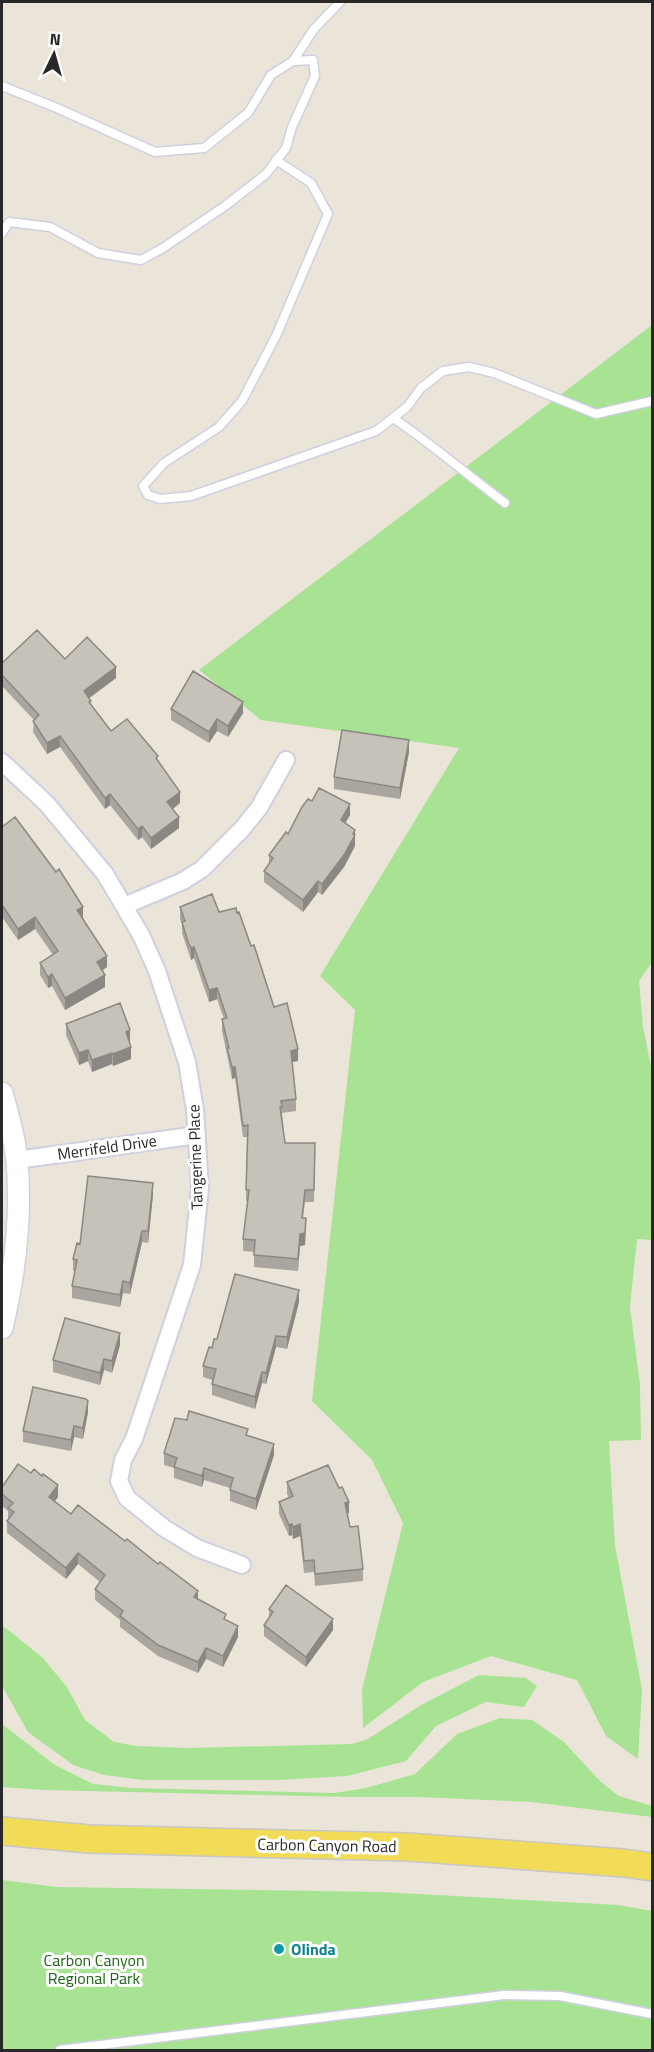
<svg xmlns="http://www.w3.org/2000/svg" width="654" height="2052" font-family="'Titillium Web',sans-serif">
<rect width="100%" height="100%" fill="#ebe5d9"/>
<path fill="#a8e394" d="M652,325v637l-13,19 4,45 9,46v168l-15,-1 -7,68 10,78 1,55 -32,1 6,104 27,145 -4,69 -32,-23 -29,-56 -86,-24 -68,26 -60,46 -1,-38 41,-167 -31,-63 -60,-59 43,-391 -35,-34 139,-228 -198,-28 -62,-50z
M2,1625l41,33 24,29 18,33 29,22 22,4 52,2 164,-4 16,-5 53,-34 58,-30 47,3 11,8 -13,21 -38,-5 -50,24 -30,35 -59,15 -69,4h-135l-39,-5 -31,-10 -45,-33 -26,-46z
M500,1718l32,2 32,22 37,40 18,14 33,10v11l-121,-15 -113,-5h-70l-304,-7 -42,-3v-63l53,41 38,19 39,4 202,5 32,-5 49,-14 42,-40z
M2,1880l55,7 325,5 237,13 33,6v139h-650z"/>
<g fill="none" stroke-linecap="round" stroke-linejoin="round">
<g stroke="#ced0e1" stroke-width="11">
<path id="service" d="M293,61l21,-32 26,-27
M2,86l55,22 98,44 49,-4 44,-35 23,-38 22,-14 20,-1 2,16 -23,51 -6,21 -20,26 -41,32 -62,42 -22,12 -43,-7 -48,-26 -41,-5 -7,11
M276,160l35,23 17,31 -52,122 -34,65 -23,26 -55,36 -21,23 5,9 12,4 31,-3 185,-65 31,-24 14,-19 22,-17 26,-4 25,6 102,41 56,-13
M393,418c39,26 74,57 112,85
M60,2050l444,-55 56,1 92,18"/>
</g>
<g stroke="#ced0e1" stroke-width="20">
<path id="minor" d="M2,762l45,42 58,70 36,61 16,36 30,91 8,48 5,78 -8,77 -58,174 -11,21 -4,21 8,17 37,30 33,20 45,17
M124,906l59,-25 19,-12 40,-40 17,-21 27,-48
M17,1160l180,-25"/>
</g>
<g stroke="#ced0e1" stroke-width="24">
<path id="tertiary" d="M2,1093c6,22 13,45 15,68 5,57 -2,112 -15,167"/>
</g>
<g stroke="#c7c7c7" stroke-width="30">
<path id="primary" d="M2,1831l87,8 319,8 216,16 28,4"/>
</g>
<use href="#service" stroke="#fff" stroke-width="8"/>
<use href="#minor" stroke="#fff" stroke-width="16"/>
<use href="#tertiary" stroke="#fff" stroke-width="21"/>
<use href="#primary" stroke="#f2db56" stroke-width="27"/>
</g>
<path fill="#aaa69f" d="M65,659l51,19 -27,20 2,7 20,26 47,29 22,43 -7,6 6,19 -28,21 -9,-12 -4,3 -28,-35 -5,4 -45,-62 -13,7 -14,-22 1,-12 -32,-34v-23z
M171,709l72,4 -15,24 -11,-6 -8,12 -38,-23z
M409,752l-9,47 -66,-10v-12z
M312,801l38,14 -5,8 10,19v4l-11,21 -22,28 -4,-3 -15,20 -39,-30v-11l5,-7v-9l19,-21z
M2,827l81,91 24,49 -5,4 3,16 -40,23 -13,-24 -4,2 -8,-13v-12l13,-8 -18,-26 -17,11 -16,-23z
M180,907l39,5 32,34 23,61 24,54 -6,1 4,37v12l-14,2 3,30h30l-1,59h-9l-2,16 3,11 -1,16 -5,1 -2,25 -44,-4v-15l-11,-1v-12l5,-38h-2l1,-64h-4l-8,-59 -3,1 -10,-48v-12h2l-7,-20 -8,3 -15,-44 -3,2 -9,-27v-9l-2,-5z
M66,1024l64,18h-1l2,17 -18,7 -1,-2 -20,8 -4,-11 -9,4 -13,-30z
M153,1195l-5,48 -6,-1 -12,52 -7,-1 -3,14 -48,-9v-12l3,-15h-2v-12l7,-15z
M299,1302l-12,47 -11,-2 -10,37 -4,-1 -7,26 -43,-14v-15l-9,-3v-11l14,-27z
M120,1345l-8,28 -8,-3 -4,15 -47,-13v-12z
M88,1412l-5,27 -9,-2 -3,14 -48,-9v-11z
M164,1453l110,2 -18,55 -26,-9v-13l-26,-8 -2,7 -28,-9v-10l-10,-3z
M31,1473l11,3 16,21 -4,5 17,12 127,86 28,20 12,17 -15,30 -17,-8 -8,14 -40,-17 -38,-29v-7l-25,-20v-11l5,-7 -22,-18 -12,15 -59,-46v-12l1,-2v-8l-6,-5v-19z
M287,1482l62,31 -2,1 3,13 13,42v12l-48,5 -1,-14 -10,1 -4,-37 -7,3 -1,-4 -3,1 -10,-22v-12l10,-4 -2,-4z
M269,1609l64,21 -27,37 -42,-31v-11l5,-7z"/>
<path fill="#8b8782" d="M116,667v11l-32,24v-11z
M243,702v11l-15,24v-11z
M217,719v12l-8,12v-11z
M60,736v11l-13,7v-11z
M409,740v12l-9,47v-11z
M180,792v11l-13,10v-11z
M110,794v11l-5,4v-11z
M350,804v11l-9,16v-11z
M179,817v11l-28,21v-11z
M142,826v11l-4,3v-11z
M355,830v16l-11,21 -22,28v-11z
M318,881v11l-15,20v-12z
M83,907v11l-6,-8z
M35,917v12l-17,11v-11z
M194,947v11l-3,2v-12z
M107,956v11l-10,7v-12z
M52,974v12l-4,2v-11z
M105,975v12l-40,23v-12z
M217,988v11l-8,3v-12z
M130,1030v12l-4,2v-12z
M131,1047v12l-18,7v-12z
M298,1049v12l-7,1v-11z
M88,1050v11l-9,4v-12z
M112,1053v11l-20,8v-12z
M232,1067h3v11l-3,1z
M153,1183v12l-5,48v-12z
M306,1218l-1,27 -5,1 -2,25 2,-37z
M142,1231v11l-12,52v-11z
M123,1281v12l-3,14v-12z
M299,1290v12l-12,47v-12z
M120,1333v12l-8,28v-12z
M276,1336v11l-10,37v-11z
M104,1359v11l-4,15v-12z
M262,1372v11l-7,26v-12z
M88,1401v11l-5,27v-11z
M74,1426v11l-3,14v-11z
M274,1444v11l-18,55v-11z
M204,1468v12l-2,7v-11z
M58,1485v12l-9,12v-12z
M349,1502v11l-4,2v-12z
M292,1524v11l-3,1v-11z
M300,1524v12l-7,3v-12z
M78,1553v11l-12,15v-11z
M198,1591v12l-4,-6z
M333,1619v11l-27,37v-10z
M238,1626v11l-15,30v-11z
M206,1648v11l-8,14v-11z"/>
<path fill="#c6c1b9" stroke="#8b8782" stroke-width="1.5" d="M37,630l28,29 22,-22 29,30 -32,24 7,10 -2,1 22,29 16,-12 31,37 -2,2 24,34 -13,10 12,15 -28,21 -9,-12 -4,3 -28,-35 -5,4 -45,-62 -13,7 -14,-22 6,-6 -37,-40v-12z
M193,671l50,31 -15,24 -11,-7 -8,13 -38,-23z
M342,730l67,10 -9,48 -66,-11z
M319,788l31,16 -9,16 14,10 -2,4 2,1 -11,20 -22,29 -4,-3 -15,19 -39,-29 9,-13 -4,-3 17,-23 2,2 14,-27 6,-8 4,2z
M15,817l41,55 3,-3 24,38 -6,3 30,46 -10,6 8,13 -40,23 -13,-24 -4,3 -8,-14 18,-12 -23,-34 -17,12 -16,-24v-78z
M212,894l7,18 17,-4 1,5 2,-1 12,34 3,-1 20,62 13,-4 11,46 -7,2 5,48 -15,2 1,6h-2l5,36h30l-1,47h-9l-3,28h4l-1,15 -5,1 -2,25 -44,-4 1,-15 -12,-1 6,-49h-3l2,-65 -5,1 -8,-59h-3l-5,-19h2l-7,-29 5,-1 -10,-30 -8,2 -15,-43 -3,1 -3,-6 -6,-20 3,-1 -5,-14z
M120,1003l10,27 -4,2 5,15 -18,7 -1,-1 -20,7 -4,-10 -9,3 -13,-29z
M88,1176l65,7 -5,48h-6l-12,52 -7,-2 -3,14 -48,-9 5,-26 -4,-1 4,-16 3,1z
M235,1274l64,16 -12,47 -11,-1 -10,37 -4,-1 -7,25 -43,-13 4,-15 -13,-3 6,-19 3,1 2,-9h3z
M65,1318l55,15 -8,28 -8,-2 -4,14 -47,-13z
M33,1387l53,12 2,2 -5,27 -9,-2 -3,14 -48,-9z
M189,1411l59,18 -2,6 28,9 -18,55 -26,-9 3,-12 -29,-10 -2,8 -28,-9 3,-9 -13,-5 11,-35 12,2z
M18,1464l13,9 3,-4 8,7 1,-2 15,11 -9,12 22,17 7,-9 47,36 2,-2 31,25 2,-2 38,29 -4,6 32,17 -2,5 14,7 -15,30 -17,-8 -8,14 -40,-17 -38,-29 3,-5 -28,-22 10,-14 -27,-22 -12,15 -59,-47 7,-9 -6,-4 5,-5 -11,-9v-7z
M328,1465l11,23 3,-1 7,15 -4,1 5,24 8,-1 5,43 -48,5 -1,-14 -10,1 -4,-37 -7,3 -1,-3 -3,1 -10,-23 14,-6 -6,-14z
M286,1585l47,34 -27,38 -42,-32 9,-13 -4,-3z"/>
<circle fill="#0f9aa8" stroke="#fff" stroke-width="2" cx="279" cy="1949" r="6"/>
<g text-anchor="middle" stroke-width="6" stroke-linejoin="round" paint-order="stroke">
<g font-size="16" fill="#282828" stroke="#fff">
<text transform="translate(107 1147) rotate(-8)" y="6">Merrifeld Drive</text>
<text transform="translate(195 1157) rotate(-92)" y="6">Tangerine Place</text>
<text transform="translate(327 1845) rotate(1)" y="6">Carbon Canyon Road</text>
</g>
<g font-size="16" font-weight="bold" fill="#0d838f" stroke="#fff" text-anchor="start">
<text x="291" y="1955">Olinda</text>
</g>
<g font-size="16" fill="#216518" stroke="#fff">
<text x="94" y="1966">Carbon Canyon<tspan x="94" dy="18">Regional Park</tspan></text>
</g>
</g>
<rect width="654" height="2052" fill="none" stroke="#282828" stroke-width="6"/>
<g transform="translate(54 54) rotate(5)" stroke="#ffffff" stroke-width="4.5" paint-order="stroke">
<path d="M0-4.5L10 22L0 15L-10 22Z" fill="#282828"/>
<text y="-9" font-size="16" font-weight="bold" text-anchor="middle" fill="#282828">N</text>
</g>
</svg>
